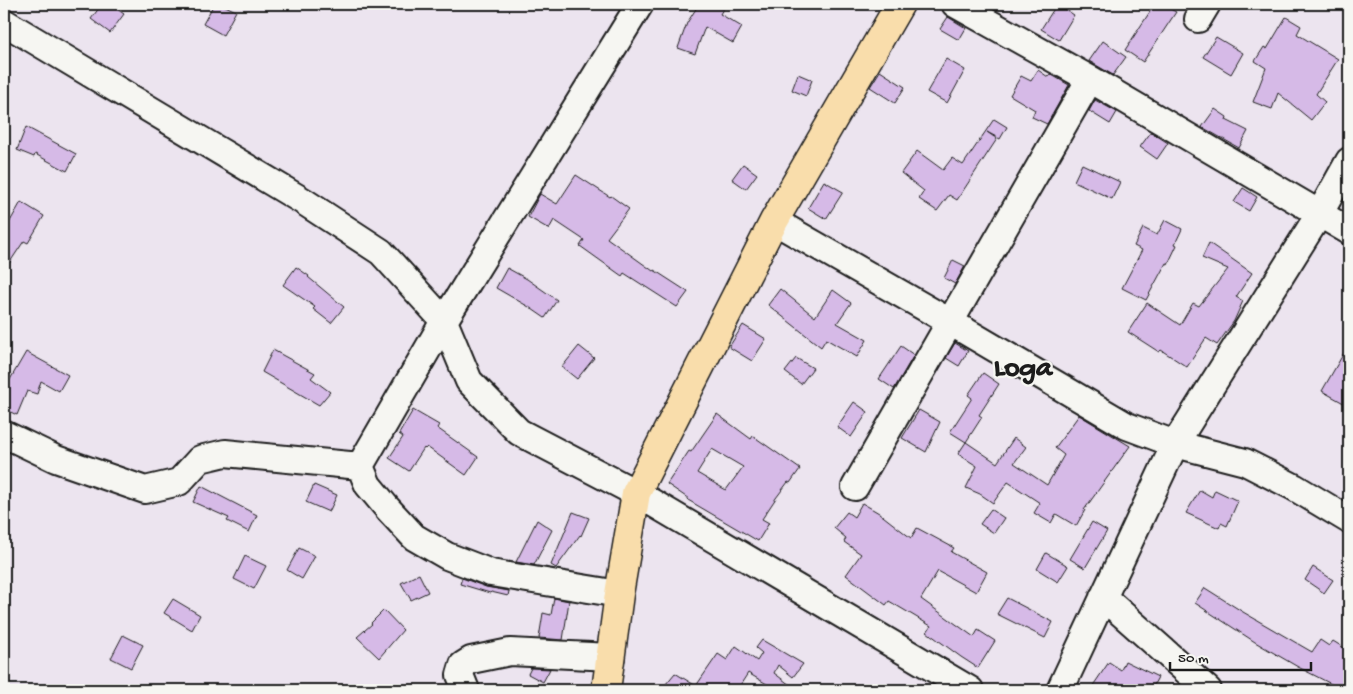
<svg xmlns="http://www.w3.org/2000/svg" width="1353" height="694" font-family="'Gochi Hand',sans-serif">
<rect width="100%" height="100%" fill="#ece4ef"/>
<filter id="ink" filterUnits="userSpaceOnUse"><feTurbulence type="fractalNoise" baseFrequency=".02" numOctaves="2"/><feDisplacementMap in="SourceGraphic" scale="10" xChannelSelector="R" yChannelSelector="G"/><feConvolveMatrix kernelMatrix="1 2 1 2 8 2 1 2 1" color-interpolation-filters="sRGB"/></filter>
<g filter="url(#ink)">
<path fill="#d6bae7" stroke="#1c1c1c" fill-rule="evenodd" d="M102,4h8l14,10 -14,19 -19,-14z
M214,4h7l15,7 -13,24 -20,-11z
M699,4h27l-6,10 22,13 -9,16 -28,-16 -10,27 -17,-6 9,-25z
M1057,4l17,11 -15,25 -18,-11z
M1155,4h6l15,8 -33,50 -18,-12z
M948,17l18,11 -7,12 -19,-11z
M1286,17l15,9 -4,8 41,25 -22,35 9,8 -14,18 -33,-27 -6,16 -19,-7 13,-34 -11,-7 9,-14 3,2z
M1216,37l27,16 -12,21 -28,-17z
M1103,41l23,16 -13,18 -24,-14z
M946,59l19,11 -18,33 -20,-11z
M1038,70l10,7 2,-3 19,11 -22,39 -15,-7 3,-7 -25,-15 11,-19 10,5z
M880,71l25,16 -10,16 -25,-16z
M798,74l14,6 -6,16 -14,-6z
M1095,100l22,12 -7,12 -21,-13z
M1215,109l12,8 -1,3 22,11 -9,17 -37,-21z
M994,119l13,8 -7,12 -13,-7 10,7 -40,61 -8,-5 -12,16 -18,-12 5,-8 -23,-18 16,-22 26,19 9,-12 11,7z
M26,127l50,27 -9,17 -32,-17 -1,3 -17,-7z
M1151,132l17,11 -11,16 -17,-12z
M743,164l14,10 -11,15 -14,-10z
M1082,164l38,18 -8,17 -38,-18z
M576,175l34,22 1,-1 18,13 -22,29 46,33 1,-1 34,22 -11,15 -53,-34 -2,3 -42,-30 4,-6 -30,-20 -5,9 -21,-12 12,-23 17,10z
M824,181l19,11 -17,27 -18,-11z
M1243,188l14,9 -8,14 -15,-9z
M21,202l23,14 -16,27 -4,-2 -20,30v-39z
M1165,220l17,9 -7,15 2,1 -9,19 -2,-1 -20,37 -24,-12 20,-38 -8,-4 9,-18 14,7z
M1209,243l43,30 -16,24 7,4 -9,20 -17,24 -11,-7 -19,29 -26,-17 -2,2 -31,-20 19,-29 33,22 13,-22 6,3 29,-37 -26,-11z
M953,260l12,6 -10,18 -11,-6z
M296,267l13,9 -1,1 36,30 -13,16 -18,-14 2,-2 -32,-22z
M507,268l20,11 30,21 -12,18 -16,-11 -33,-19z
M780,289l35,28 18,-27 18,13 -14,20 30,17 -10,17 -31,-18 -5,8 -53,-42z
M743,325l23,14 -14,22 -23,-14z
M955,343l13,8 -9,15 -13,-8z
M1349,344v62l-27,-15z
M579,346l15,12 -17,21 -15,-12z
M901,346l13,9 -20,34 -15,-10z
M273,350l42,23 -4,5 19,14 -11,13 -57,-33z
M26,352l42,23 -9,16 -18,-10 -4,13 -10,-3 -10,24 -13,-6v-19z
M796,358l17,10 -12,16 -16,-12z
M983,373l16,11 -20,31 3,2 -16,25 -16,-10 22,-34 -4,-3z
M854,402l14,10 -17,25 -14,-10z
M413,410l26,15 -2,3 41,29 -12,18 -39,-28 -2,2 -1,-1 -15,23 -20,-13 14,-21 -4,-3z
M919,410l21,12 -14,30 -24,-14z
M717,414l34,25 2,-3 47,33 -10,14 -2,-1 -12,16 -14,21 7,4 -11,18 -70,-41 1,-1 -22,-15 22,-33 2,1zM712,449l31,18 -17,23 -29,-17z
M1079,415l51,31 -46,64h1l-9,16 -20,-12 -5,9 -17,-10 6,-10 -32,-21 -15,21 -13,-9 -14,-6 11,-22 -19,-12 8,-12 31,21 17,-25 12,9 -12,16 33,22 17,-30 -9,-7z
M314,485l23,10 -8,17 -23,-10z
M201,486l56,29 -8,17 -22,-11 2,-3 -36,-16z
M1200,490l12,7 3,-7 23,11 -11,25 -6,-3 -2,5 -33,-15z
M862,503l17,10 32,25 6,-10 37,20 -3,4 36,20 -11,20 -38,-21 -17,28 53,38 4,-7 17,11 -17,27 -17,-11 -34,-25 4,-6 -42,-25 -3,4 -40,-30 15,-21 -17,-12 2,-4 -12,-10 13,-16 7,5z
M991,509l13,9 -10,15 -14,-9z
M573,512l16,6 -8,18 -1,-1 -24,33 -5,-3z
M537,520l15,10 -18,35 -18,-3z
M1092,522l15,9 -22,37 -15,-9z
M299,548l16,8 -13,23 -15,-9z
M1046,553l22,13 -10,16 -21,-13z
M245,556l21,10 -12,23 -20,-10z
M1313,567l20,13 -9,13 -19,-13z
M419,574l9,18 -17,8 -10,-17z
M462,578l24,9 23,4 -1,5 -17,-4 -1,1 -30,-9z
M1205,588l38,24 69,40 8,-12 9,6 4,-5 16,10v39h-6l-45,-23 -43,-25 -60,-39z
M554,598l15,3 -6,39 -24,-2 4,-25 8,2z
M1007,598l46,24 -8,16 -48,-24z
M173,599l27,16 -8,15 -28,-17z
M384,610l19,20 -24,28 -22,-21 15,-13 -1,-1z
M123,635l20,10 -12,23 -20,-10z
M762,640l41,24 -10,13 -15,-12 -4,8 16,12 -4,5h-9l-29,-17 -11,17h-76l14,-17 21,13 22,-32 9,6 9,-14 21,15 5,-8 -6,-5z
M1125,661l33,16 -7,13h-61l19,-28 12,8z
M531,668l19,1 -7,13 -15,-8z"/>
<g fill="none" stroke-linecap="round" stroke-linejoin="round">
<g stroke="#1c1c1c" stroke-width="30">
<path id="minor" d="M955,4l135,75 259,152
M1198,19l9,-15
M4,22l299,179 78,51 63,69 25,60 50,51 117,61 334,197
M774,221l176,101 177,104 48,18 70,18 49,25 55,33
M4,434l52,25 89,31 34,-8 21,-23 25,-6 135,13
M855,487l235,-408
M619,594l-128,-21 -44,-17 -33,-19 -26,-28 -20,-24 -8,-19 84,-145 196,-317
M1103,597l105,93
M466,690l-6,-15 3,-10 8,-5 39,-8 101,5
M1060,690l115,-246 145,-231 29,-52"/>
</g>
<g stroke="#1c1c1c" stroke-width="31">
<path id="major" d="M606,690l13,-96 17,-101 138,-272 126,-217"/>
</g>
<use href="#minor" stroke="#f6f6f2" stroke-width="26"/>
<use href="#major" stroke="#f9ddab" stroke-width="28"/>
</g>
</g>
<g text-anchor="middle" stroke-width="4.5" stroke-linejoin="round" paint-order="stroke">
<g font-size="29" font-weight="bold" fill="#1c1c1c" stroke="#f6f6f2">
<text x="1023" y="375">Loga</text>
</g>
</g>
<rect width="1353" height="694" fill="none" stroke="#f6f6f2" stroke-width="20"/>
<rect x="10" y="10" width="1333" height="674" fill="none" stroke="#1c1c1c" stroke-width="2" filter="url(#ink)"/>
<path d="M1170 662v8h141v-8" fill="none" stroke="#1c1c1c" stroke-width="2.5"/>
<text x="1178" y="662" font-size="15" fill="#1c1c1c" stroke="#f6f6f2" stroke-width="4" paint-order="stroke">50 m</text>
</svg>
